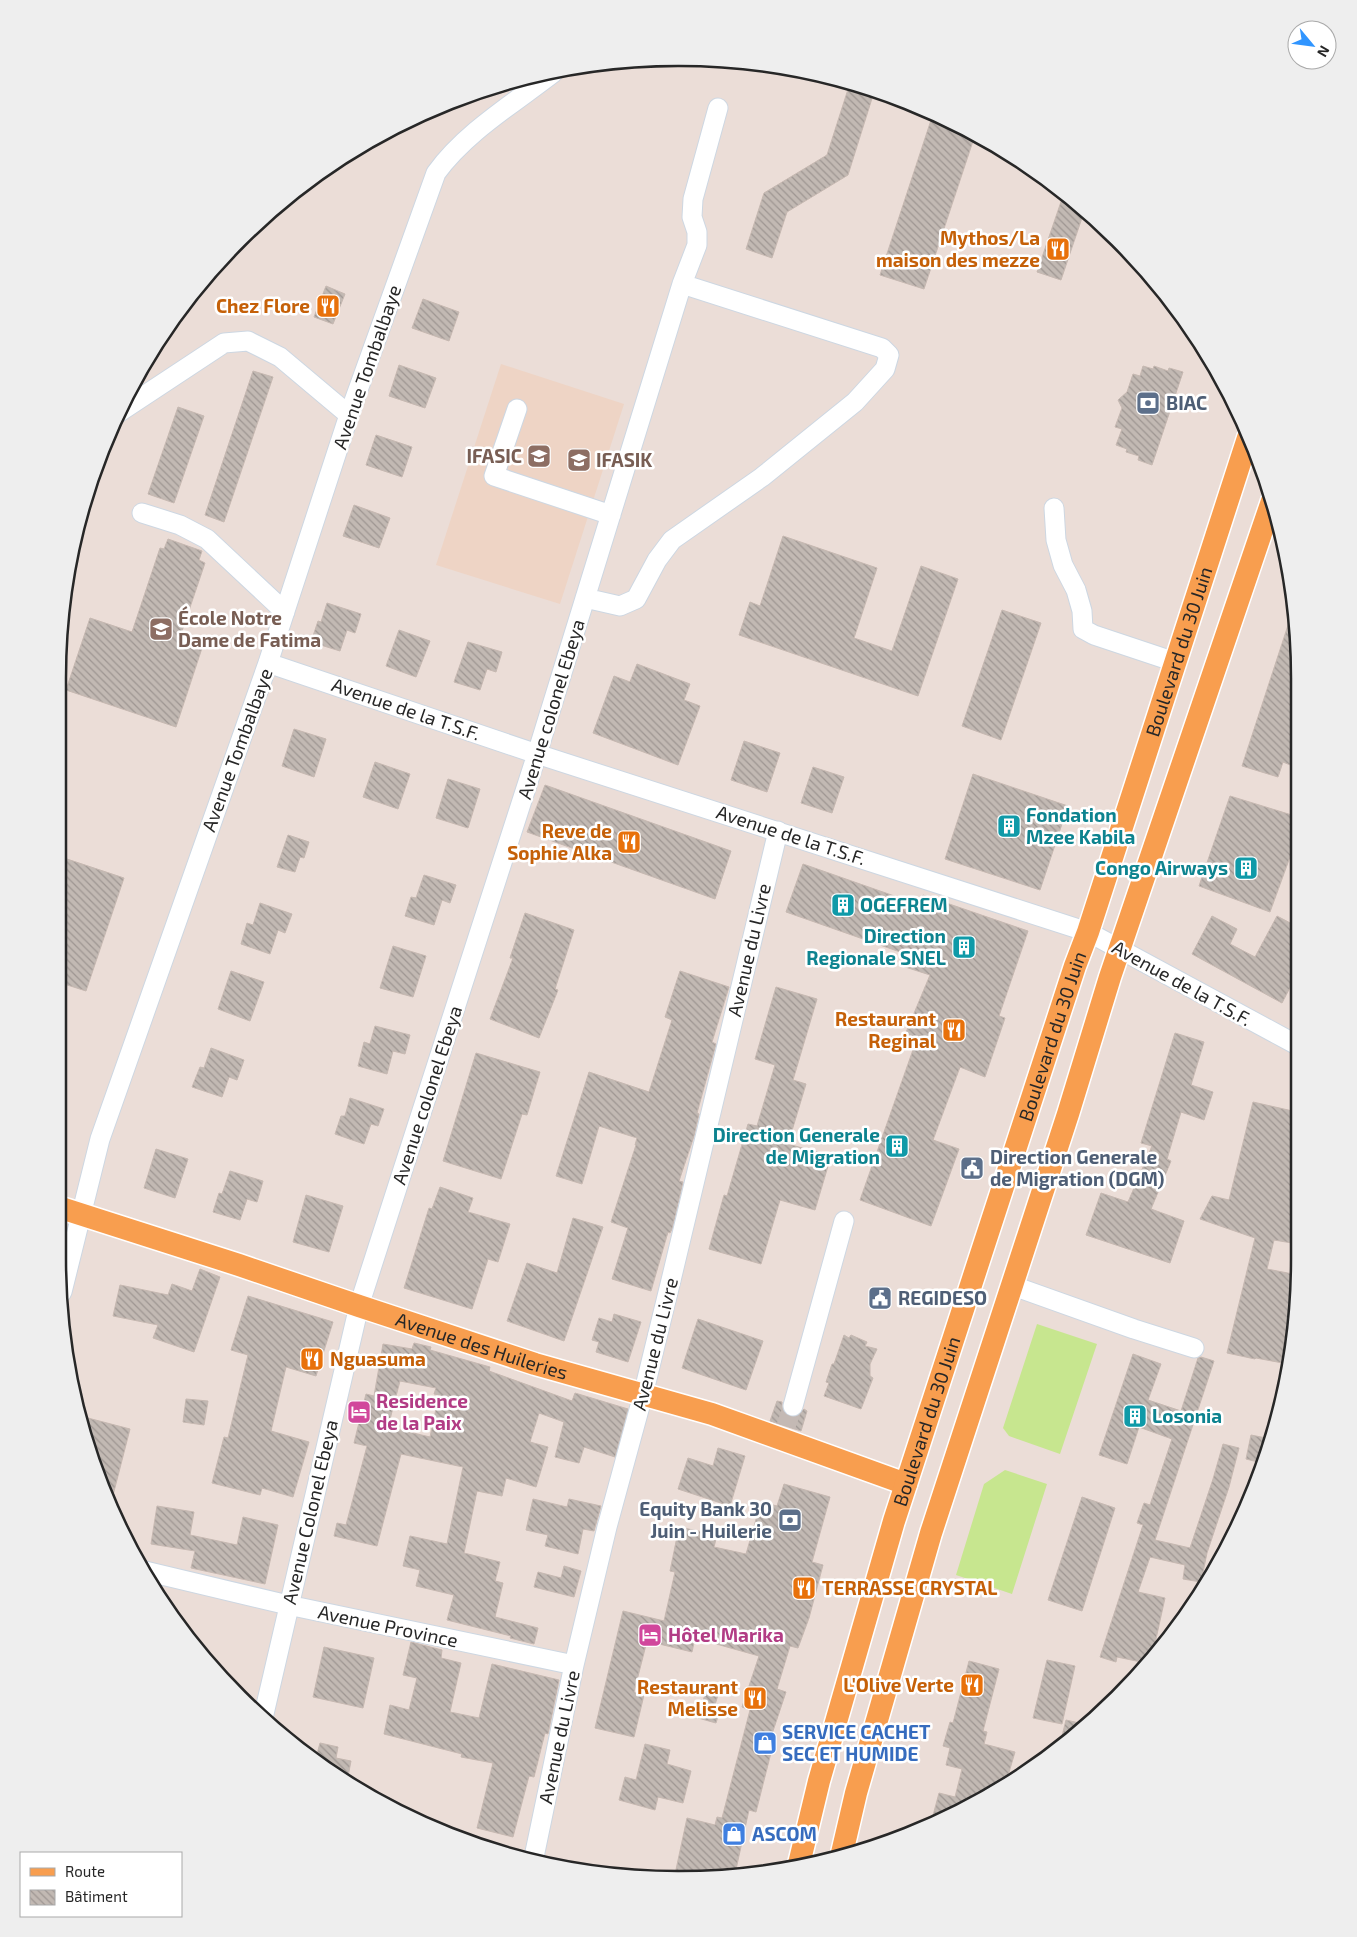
<svg xmlns="http://www.w3.org/2000/svg" width="1357" height="1937" font-family="'Exo 2',sans-serif">
<defs>
<pattern id="building-back-hatch" width="6" height="6" patternUnits="userSpaceOnUse" patternTransform="scale(1.25)"><rect width="6" height="6" fill="#c2b9b3"/><path d="M-1 5l2 2M0 0l6 6M5-1l2 2" fill="none" stroke="#9e9692"/></pattern>
</defs>
<rect width="100%" height="100%" fill="#ebddd7"/>
<path fill="#eed4c5" d="M501,364l123,40 -64,200 -124,-39z"/>
<path fill="#c7e68f" d="M1037,1324l60,20 -37,110 -51,-18 -6,-8z
M1005,1470l42,14 -35,110 -56,-19 28,-91z"/>
<path fill="url(#building-back-hatch)" stroke="#c6b8b1" fill-rule="evenodd" d="M850,83l24,9 -26,83 -61,37 -15,46 -26,-9 18,-56 63,-38z
M933,114l20,7 22,14 -51,154 -44,-14z
M1064,193l20,19 -23,68 -24,-8z
M326,286l19,8 -12,30 -19,-7z
M423,299l36,13 -10,29 -37,-13z
M399,365l37,13 -11,30 -36,-12z
M1143,366l10,3 1,-3 14,5 1,-3 14,4 -31,93 -14,-5 1,-4 -13,-4 1,-3 -11,-4 6,-16 -7,-2 7,-19 -4,-8 9,-8 6,-18 7,2z
M253,371l20,6 -49,145 -19,-7z
M178,407l26,9 -30,87 -26,-9z
M376,435l36,12 -10,30 -36,-12z
M354,505l36,13 -11,30 -36,-12z
M783,536l94,32 -23,70 38,13 29,-85 37,13 -40,117 -179,-61 11,-33 10,4z
M168,539l34,12 -3,9 6,3 -24,71 23,8 -28,85 -110,-37 24,-72 42,14 28,-84 4,1z
M327,603l34,11 -6,19 -8,-3 -7,21 -29,-9 7,-21 3,1z
M1002,610l39,13 -40,117 -39,-14z
M1292,613l2,1 1,153 -12,-5 -5,15 -36,-11z
M399,630l31,11 -14,36 -30,-11z
M468,642l34,10 -6,20 -9,-3 -7,21 -26,-8z
M637,664l53,20 -6,16 16,6 -22,59 -85,-32 21,-57 16,6z
M294,729l32,10 -12,38 -32,-11z
M744,741l36,12 -13,39 -36,-12z
M375,762l35,12 -12,35 -35,-12z
M813,767l31,10 -12,36 -31,-10z
M973,774l95,32 -28,84 -95,-31z
M448,779l32,10 -12,39 -32,-10z
M545,785l186,66 -16,48 -188,-67z
M1230,796l65,20 1,43 -6,-2 -20,55 -71,-26z
M288,835l21,7 -5,16 -4,-1 -5,15 -18,-5z
M58,856l66,22 -38,113 -28,-9z
M803,864l117,41 3,-10 105,36 -29,85 6,2 -20,59 -25,-10 -27,73 26,9 -28,77 -71,-26 54,-153 -12,-5 28,-67 -31,-10 4,-12 -117,-41z
M424,875l32,10 -6,18 -8,-3 -8,25 -29,-9 6,-19 5,1z
M260,903l32,11 -7,19 -7,-3 -8,24 -29,-10 6,-21 6,2z
M525,913l49,17 -19,59 3,1 -19,48 -49,-19 23,-61h-3z
M1212,916l25,13 -7,15 25,13 22,-41 19,10v50l-14,27 -90,-49z
M393,946l33,10 -13,41 -33,-9z
M231,971l33,11 -14,39 -32,-12z
M680,971l49,16 -17,55 4,2 -19,69 2,1 -5,22 -15,45 4,1 -11,47 -2,4 -2,-1 -17,59 -39,-12 16,-51 -17,-6 25,-77h-1l2,-7 -38,-12 -17,58 -26,-8 33,-104 60,20 23,-72 -7,-3z
M776,987l41,12 -24,81 13,4 -18,60 43,12 -16,54 -35,-10 -19,64 -52,-15 15,-54 3,1 21,-72 9,2 18,-61 -20,-6z
M375,1026l35,9 -5,19 -12,-3 -6,23 -29,-8 6,-24 6,2z
M1175,1033l29,9 -13,43 22,7 -9,28 -23,-8 -14,47 4,2 -20,48 33,12 -14,42 -84,-28 15,-42 27,9 24,-56 -11,-3z
M211,1048l33,12 -7,20 -8,-3 -7,20 -30,-10 8,-20 4,1z
M476,1053l64,19 -13,43 -5,-1 -21,65 -58,-18z
M350,1098l34,11 -6,17 -7,-2 -7,20 -29,-10 6,-18h4z
M1253,1102l44,10 1,132 -24,-4 -7,29 31,6v24l-10,65 -32,-6 -1,1 -28,-6 28,-115 -55,-19 12,-23 17,4z
M156,1149l32,10 -13,39 -31,-10z
M230,1171l33,10 -6,21 -10,-3 -7,21 -27,-8 6,-19 3,1z
M440,1187l33,11 -5,14 42,12 -12,38 -10,-3 -16,50 -68,-21 25,-80 3,1z
M306,1195l37,11 -14,46 -36,-10z
M573,1218l30,9 -39,114 -57,-20 20,-58 30,10z
M200,1269l20,8 -26,75 -41,-14 5,-13 -45,-9 7,-31 48,10 4,-11 20,7z
M248,1296l85,26 -17,54 -30,-9 -15,64 38,11 -16,55 -31,-9 -2,7 -48,-12 12,-46 4,1 20,-83 -17,-5z
M614,1314l27,8 -13,40 -32,-10 3,-10 -7,-2 7,-22 13,4z
M698,1319l65,22 -17,49 -64,-22z
M844,1335l5,3 2,-3 16,7 -2,4 12,3 -7,15v12l3,2 -12,31 -37,-13 5,-13 -3,-1 6,-18h2z
M414,1343l17,4 -1,3 60,17 -1,4 83,30 3,-8 53,16 -13,48 -31,-10 -5,16 -24,-6 9,-35 -25,-9 -9,29 18,5 -12,40 -30,-9 -4,18 -25,-5 -13,62 36,9 -5,19 8,2 -8,34 43,11 -4,16 -24,-6 1,-2 -64,-16 7,-25 -38,-9 4,-16 -17,-4 7,-30 37,8 16,-77 -62,-13 -24,92 -43,-10 3,-13 9,2 21,-79 -13,-3 12,-49 8,2 9,-52 29,5zM400,1381l36,7 -2,6 5,1 -9,42 -42,-10z
M1133,1354l28,10 -13,36 33,11 17,-53 3,-1 13,4 -59,179 35,8 23,-69 10,-35 16,4 -10,39 -22,66 -6,29 -18,-3 2,-14 -35,-8 -12,35 27,6 -13,59 -6,6 -29,-6 -1,5 -16,-5 43,-132 -6,-2 7,-20 6,2 22,-66 -33,-12 -12,37 -28,-9z
M186,1399l22,2 -4,24 -21,-3z
M777,1401l5,1v7l8,8h6l8,-8 3,2 -6,20 -31,-10z
M84,1417l46,12 -20,78 -5,-11 -24,-68z
M1251,1435l20,4 -9,24 -16,-4z
M718,1448l27,8 -15,50 -52,-17 10,-31 25,8z
M784,1484l46,13 -18,65 11,3 -14,53 -11,30 -8,-2 -13,43 9,3 -16,48 4,1 -18,71 -7,-2 -14,64 -61,5 13,-61 28,7 2,-8 5,1 28,-108 -8,-3 17,-51 -64,-18 -3,14 -45,-11 -13,51 10,3 -10,42 -39,-9 28,-117 41,10 11,-49 -5,-1 9,-44 38,8 -3,12 32,7 15,-52 16,4z
M1082,1497l33,11 -33,103 -34,-11z
M533,1499l34,8 2,-8 32,7 -7,25 -11,-2 -5,25 -33,-8 3,-11 -22,-5z
M157,1506l37,6 -4,23 47,10 6,-28 35,8 -13,59 -74,-16 4,-17 -44,-7z
M564,1566l17,5 -7,26 -40,-10 4,-15 23,6z
M411,1642l31,8 -1,8 20,5 -11,49 29,6 13,-54 67,16 -11,54 -3,-1 -11,44 -5,-1 -16,61 -36,-9 16,-65 -32,-6 1,-3 -78,-20 6,-29 19,5 8,-32 -14,-3z
M324,1647l50,11 -11,50 -50,-11z
M1047,1660l28,6 -13,58 -29,-6z
M969,1661l30,8 -16,62 4,1 -3,12 31,8 -8,27 -54,36 -22,8 8,-30 16,4 7,-28 -16,-4 4,-17 -7,-2 7,-24 3,1z
M706,1691l12,4 -4,13 6,2 -4,13 -18,-5z
M1066,1720l22,5 -28,19z
M320,1743l18,4 -2,11 15,3 -4,21 -13,-7 -31,-24 14,3z
M645,1744l25,6 -3,14 24,7 -8,32 -25,-6 -3,13 -36,-10 6,-23 11,3z"/>
<g fill="none" stroke-linecap="round" stroke-linejoin="round">
<path stroke="#c4b9b4" stroke-width="19" stroke-dasharray="19 9" stroke-linecap="butt" d="M786,1426l7,-20"/>
<g stroke="#cdd7e2" stroke-width="21">
<path id="minor" d="M517,409l-23,67 117,39
M118,413l106,-70 24,-2 32,16 69,58
M1054,508l2,32 7,25 13,25 6,21 1,18 11,6 81,27
M142,513l38,12 27,14 78,73
M585,598l35,8 16,-7 21,-39 15,-20 90,-63 93,-75 30,-33 4,-14 -7,-7 -200,-64
M268,663l269,91 551,178 209,113
M1011,1285l123,44 60,19
M62,1292l38,-153 168,-476 81,-248 87,-242c30,-41 77,-69 117,-100
M793,1406l51,-185
M145,1571l143,34 286,60
M263,1718l96,-412 178,-552 145,-470 15,-39v-13l-5,-15 1,-18 25,-91
M534,1857l40,-192 33,-138 36,-132 30,-123 105,-441"/>
</g>
<g stroke="#fff" stroke-width="25">
<g id="major">
<path id="s1" d="M58,1207l181,58 120,41 176,58 177,50 194,70"/>
<path d="M842,1853l14,-60 75,-260 137,-419 42,-137 162,-476"/>
<path id="s2" d="M798,1868l21,-87 75,-260 181,-555 13,-34 160,-494"/>
</g>
</g>
<use href="#minor" stroke="#fff" stroke-width="19"/>
<use href="#major" stroke="#f89e4f" stroke-width="22"/>
</g>
<defs>
<g id="restaurant-square" transform="scale(1.25)"><rect x="-9" y="-9" width="18" height="18" rx="4" fill="#e8710a" stroke="#fff"/><path d="M-5-6h1v4h1v-4h1v4h1v-4h1v5L-1.5 .5V6h-2V.5L-5-1ZM5-6V6H3V1.5H1.5Q1.5-4 5-6Z" fill="#fff"/></g>
<g id="bank-square" transform="scale(1.25)"><rect x="-9" y="-9" width="18" height="18" rx="4" fill="#5c6f8a" stroke="#fff"/><path d="M-6-4H6V4H-6ZM0-2.3a2.3 2.3 0 1 0 0 4.6a2.3 2.3 0 1 0 0-4.6Z" fill="#fff"/></g>
<g id="school-square" transform="scale(1.25)"><rect x="-9" y="-9" width="18" height="18" rx="4" fill="#8d6e63" stroke="#fff"/><path d="M0-5L7-2L0 1L-7-2ZM-4 1L0 2.5L4 1V4Q0 6-4 4Z" fill="#fff"/></g>
<g id="university-square" transform="scale(1.25)"><rect x="-9" y="-9" width="18" height="18" rx="4" fill="#8d6e63" stroke="#fff"/><path d="M0-5L7-2L0 1L-7-2ZM-4 1L0 2.5L4 1V4Q0 6-4 4Z" fill="#fff"/></g>
<g id="building-square" transform="scale(1.25)"><rect x="-9" y="-9" width="18" height="18" rx="4" fill="#0f9aa8" stroke="#fff"/><path d="M-4-6H4V6H1V3H-1V6H-4ZM-2.5-4.3h1.7v1.8h-1.7ZM.8-4.3h1.7v1.8H.8ZM-2.5-1h1.7V.8h-1.7ZM.8-1h1.7V.8H.8Z" fill="#fff"/></g>
<g id="civic-square" transform="scale(1.25)"><rect x="-9" y="-9" width="18" height="18" rx="4" fill="#5c6f8a" stroke="#fff"/><path d="M-.6-6.5H3V-4.5H.6V-3L4-1V1h2V6H-6V1h2V-1L-.6-3ZM-1.2 2.5V6h2.4V2.5Z" fill="#fff"/></g>
<g id="hotel-square" transform="scale(1.25)"><rect x="-9" y="-9" width="18" height="18" rx="4" fill="#d1479c" stroke="#fff"/><path d="M-6-4.5h1.5V1H6V5H4.5V3h-9V5H-6ZM-4 0a1.8 1.8 0 1 1 3.6 0ZM.5 0V-2.5h3Q6-2.5 6 0Z" fill="#fff"/></g>
<g id="shop-square" transform="scale(1.25)"><rect x="-9" y="-9" width="18" height="18" rx="4" fill="#3f7fe0" stroke="#fff"/><path d="M-5-2.5h2.3a2.7 3.5 0 0 1 5.4 0H5L5.5 6h-11ZM-1.5-2.5h3a1.5 2.3 0 0 0-3 0Z" fill="#fff"/></g>
</defs>
<g fill-rule="evenodd">
<use href="#restaurant-square" x="1058" y="249"/>
<use href="#restaurant-square" x="328" y="306"/>
<use href="#bank-square" x="1148" y="403"/>
<use href="#school-square" x="539" y="456"/>
<use href="#university-square" x="579" y="460"/>
<use href="#school-square" x="161" y="629"/>
<use href="#building-square" x="1009" y="826"/>
<use href="#restaurant-square" x="629" y="842"/>
<use href="#building-square" x="1246" y="868"/>
<use href="#building-square" x="843" y="905"/>
<use href="#building-square" x="964" y="947"/>
<use href="#restaurant-square" x="954" y="1030"/>
<use href="#building-square" x="897" y="1146"/>
<use href="#civic-square" x="972" y="1168"/>
<use href="#civic-square" x="880" y="1298"/>
<use href="#restaurant-square" x="312" y="1359"/>
<use href="#hotel-square" x="359" y="1412"/>
<use href="#building-square" x="1135" y="1416"/>
<use href="#bank-square" x="790" y="1520"/>
<use href="#restaurant-square" x="804" y="1588"/>
<use href="#hotel-square" x="650" y="1635"/>
<use href="#restaurant-square" x="972" y="1685"/>
<use href="#restaurant-square" x="755" y="1698"/>
<use href="#shop-square" x="765" y="1743"/>
<use href="#shop-square" x="734" y="1834"/>
</g>
<g text-anchor="middle" stroke-width="5" stroke-linejoin="round" paint-order="stroke">
<g font-size="19" font-weight="bold" fill="#c56008" stroke="#fff" text-anchor="end">
<text x="1040" y="245">Mythos/La<tspan x="1040" dy="22">maison des mezze</tspan></text>
<text x="310" y="313">Chez Flore</text>
<text x="612" y="838">Reve de<tspan x="612" dy="22">Sophie Alka</tspan></text>
<text x="936" y="1026">Restaurant<tspan x="936" dy="22">Reginal</tspan></text>
<text x="330" y="1366" text-anchor="start">Nguasuma</text>
<text x="822" y="1595" text-anchor="start">TERRASSE CRYSTAL</text>
<text x="954" y="1692">L'Olive Verte</text>
<text x="738" y="1694">Restaurant<tspan x="738" dy="22">Melisse</tspan></text>
</g>
<g font-size="19" fill="#272727" stroke="#fff">
<text transform="translate(367 367) rotate(-71)" y="7">Avenue Tombalbaye</text>
<text dy="7" stroke="none"><textPath href="#s2" startOffset="1275">Boulevard du 30 Juin</textPath></text>
<text transform="translate(406 709) rotate(19)" y="7">Avenue de la T.S.F.</text>
<text transform="translate(551 709) rotate(-73)" y="7">Avenue colonel Ebeya</text>
<text transform="translate(237 750) rotate(-70)" y="7">Avenue Tombalbaye</text>
<text transform="translate(791 835) rotate(18)" y="7">Avenue de la T.S.F.</text>
<text transform="translate(749 950) rotate(-77)" y="7">Avenue du Livre</text>
<text transform="translate(1182 983) rotate(29)" y="7">Avenue de la T.S.F.</text>
<text dy="7" stroke="none"><textPath href="#s2" startOffset="870">Boulevard du 30 Juin</textPath></text>
<text transform="translate(427 1095) rotate(-72)" y="7">Avenue colonel Ebeya</text>
<text transform="translate(655 1344) rotate(-76)" y="7">Avenue du Livre</text>
<text dy="7" stroke="none"><textPath href="#s1" startOffset="446">Avenue des Huileries</textPath></text>
<text dy="7" stroke="none"><textPath href="#s2" startOffset="465">Boulevard du 30 Juin</textPath></text>
<text transform="translate(310 1512) rotate(-77)" y="7">Avenue Colonel Ebeya</text>
<text transform="translate(388 1626) rotate(12)" y="7">Avenue Province</text>
<text transform="translate(559 1737) rotate(-78)" y="7">Avenue du Livre</text>
</g>
<g font-size="19" font-weight="bold" fill="#4e5e75" stroke="#fff" text-anchor="start">
<text x="1166" y="410">BIAC</text>
<text x="990" y="1164">Direction Generale<tspan x="990" dy="22">de Migration (DGM)</tspan></text>
<text x="898" y="1305">REGIDESO</text>
<text x="772" y="1516" text-anchor="end">Equity Bank 30<tspan x="772" dy="22">Juin - Huilerie</tspan></text>
</g>
<g font-size="19" font-weight="bold" fill="#785e54" stroke="#fff" text-anchor="start">
<text x="522" y="463" text-anchor="end">IFASIC</text>
<text x="596" y="467">IFASIK</text>
<text x="178" y="625">École Notre<tspan x="178" dy="22">Dame de Fatima</tspan></text>
</g>
<g font-size="19" font-weight="bold" fill="#0d838f" stroke="#fff" text-anchor="start">
<text x="1026" y="822">Fondation<tspan x="1026" dy="22">Mzee Kabila</tspan></text>
<text x="1228" y="875" text-anchor="end">Congo Airways</text>
<text x="860" y="912">OGEFREM</text>
<text x="946" y="943" text-anchor="end">Direction<tspan x="946" dy="22">Regionale SNEL</tspan></text>
<text x="880" y="1142" text-anchor="end">Direction Generale<tspan x="880" dy="22">de Migration</tspan></text>
<text x="1152" y="1423">Losonia</text>
</g>
<g font-size="19" font-weight="bold" fill="#b23c85" stroke="#fff" text-anchor="start">
<text x="376" y="1408">Residence<tspan x="376" dy="22">de la Paix</tspan></text>
<text x="668" y="1642">Hôtel Marika</text>
</g>
<g font-size="19" font-weight="bold" fill="#366cbe" stroke="#fff" text-anchor="start">
<text x="782" y="1739">SERVICE CACHET<tspan x="782" dy="22">SEC ET HUMIDE</tspan></text>
<text x="752" y="1841">ASCOM</text>
</g>
</g>
<path d="M0 0H1357V1937H0ZM678 66H679A612 612 0 0 1 1291 678V1259A612 612 0 0 1 679 1871H678A612 612 0 0 1 66 1259V678A612 612 0 0 1 678 66Z" fill="#eee" fill-rule="evenodd"/>
<path fill="none" stroke="#272727" stroke-width="2.5" d="M678 66H679A612 612 0 0 1 1291 678V1259A612 612 0 0 1 679 1871H678A612 612 0 0 1 66 1259V678A612 612 0 0 1 678 66Z"/>
<rect x="20" y="1852" width="162" height="65" fill="#ffffff" stroke="#a9a9a9"/>
<rect x="30" y="1868" width="25" height="8" fill="#f89e4f" stroke="#a9a9a9"/>
<text x="65" y="1877" font-size="15" fill="#272727">Route</text>
<rect x="30" y="1890" width="25" height="15" fill="url(#building-back-hatch)" stroke="#a9a9a9"/>
<text x="65" y="1902" font-size="15" fill="#272727">Bâtiment</text>
<g transform="translate(1312 45) rotate(119)"><circle r="24" fill="#ffffff" stroke="#a9a9a9"/>
<path d="M0-4L9 19L0 12L-9 19Z" fill="#3095ff"/>
<text y="-8" font-size="14" font-weight="bold" text-anchor="middle" fill="#272727">N</text>
</g>
</svg>
